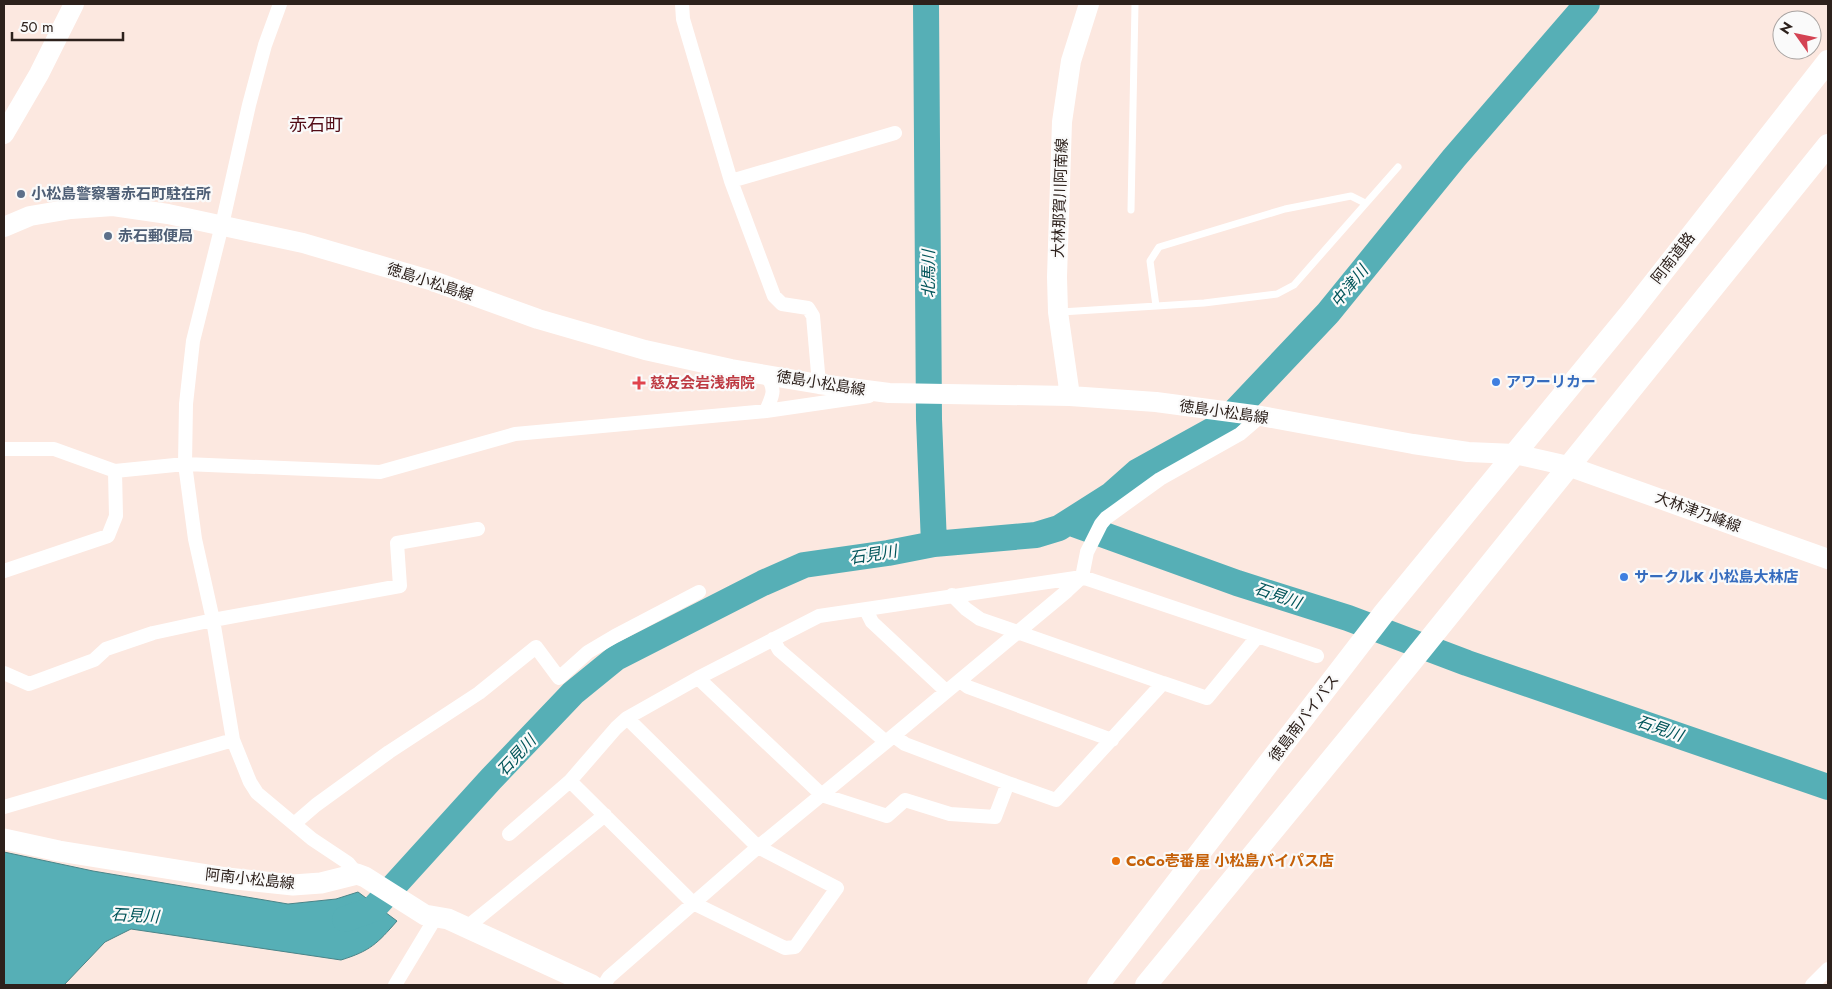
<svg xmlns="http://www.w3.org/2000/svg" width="1832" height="989" font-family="Jost,'Noto Sans JP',sans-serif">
<rect width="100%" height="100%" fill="#fce8e0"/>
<path fill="#56afb6" stroke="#4a8488" d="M4,852l89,19 195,33 48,-5 22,-7 39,29c-20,23 -27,30 -56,39l-210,-31 -26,13 -41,43h-60z"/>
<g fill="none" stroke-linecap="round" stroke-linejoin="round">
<path stroke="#56afb6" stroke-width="26" d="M926,4l3,415 5,125
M1071,523l166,60 111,35 119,45 361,124
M345,919l28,-10 118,-130 82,-86 43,-35 147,-75 41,-18 84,-12 46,-9 102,-9 23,-7 52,-33 26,-23 85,-47 106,-112 126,-155 133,-154"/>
<path stroke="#fff" stroke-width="7" d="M1131,210l4,-206
M1156,306l-6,-45 9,-14 126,-38 66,-13 14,7
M1061,312l143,-9 73,-9 17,-9 104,-118"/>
<path stroke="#fff" stroke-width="14" d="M280,4l-15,41 -16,60 -27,120 -29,116 -7,63 -1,60 10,75 18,81 20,120 17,42 7,11 55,46 36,24 9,11
M682,4l1,15 48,162 43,115 8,8 26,4 5,8 6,68
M731,181l164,-48
M766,411c7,-17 10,-19 1,-36
M4,449h50l61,22
M4,571l104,-35 8,-20 -1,-45 70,-7 195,8 135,-38 251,-23 103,-15
M952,595l14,14 14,10 183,64 -107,117 -48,-17
M866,610l6,12 74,69
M773,639l6,11 107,92
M4,673l25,11 65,-24 12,-11 47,-16 60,-13 187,-34 -3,-43 81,-14
M698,678l124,117 65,21 18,-16 45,14 45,3 13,-34 -103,-39 -11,-8
M960,681l8,6 144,53
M1163,683l44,15 51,-62
M627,718l131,129 79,41 -42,59 -10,1 -92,-45 -123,-122 46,-53 11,-10 71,-40 121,-62 263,-39 235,79
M4,807l229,-67
M294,824l22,-19 73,-53 90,-59 57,-46 23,31 29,-26 27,-16 84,-44
M509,834l61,-53
M468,928l4,-5 133,-108
M395,985l41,-68
M604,985l5,-8 149,-130 128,-105 181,-151 15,-14 5,-25 14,-28 5,-6 54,-39 80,-45 21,-18
M1812,985l16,-16"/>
<path stroke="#fff" stroke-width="20" d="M4,134l35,-60 35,-70
M4,227l26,-11 41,-7 42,-3 55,8 135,29 130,38 105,38 107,31 86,19 88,15 70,9 181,3 86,6 105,14 152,28 55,8 47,2 53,12 260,93
M1070,396l-12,-84 -1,-35 5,-155 9,-61 18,-57"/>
<path stroke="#fff" stroke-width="21" d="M4,839l55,12 168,27 66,7 28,-2 36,-9 8,3 60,38 23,4 144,66"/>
<path stroke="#fff" stroke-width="22" d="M1098,985l286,-372 248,-302 196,-250
M1146,985l262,-319 420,-521"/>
</g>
<g fill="#5c6f8a" stroke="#fafafa" stroke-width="2">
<circle cx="21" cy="194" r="5"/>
<circle cx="108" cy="236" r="5"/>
</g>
<g fill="#3f7fe0" stroke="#fafafa" stroke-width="2">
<circle cx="1496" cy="382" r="5"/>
<circle cx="1624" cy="577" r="5"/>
</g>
<path fill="#e0444e" stroke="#fafafa" stroke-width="2" d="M636.5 375.5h5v5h5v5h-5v5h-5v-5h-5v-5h5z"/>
<circle fill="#e8710a" stroke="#fafafa" stroke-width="2" cx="1116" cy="861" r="5"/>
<g text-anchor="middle" stroke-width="4.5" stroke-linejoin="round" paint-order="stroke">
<g font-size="15" font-weight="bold" fill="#4e5e75" stroke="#fafafa" text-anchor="start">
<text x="31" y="199">小松島警察署赤石町駐在所</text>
<text x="118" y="241">赤石郵便局</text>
</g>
<g font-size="15" fill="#2d211c" stroke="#fafafa">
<text transform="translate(1060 198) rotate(-88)" y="5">大林那賀川阿南線</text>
<text transform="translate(1673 258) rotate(-52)" y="5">阿南道路</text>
<text transform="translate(430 282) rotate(18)" y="5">徳島小松島線</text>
<text transform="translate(821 383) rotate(9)" y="5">徳島小松島線</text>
<text transform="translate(1224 412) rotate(8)" y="5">徳島小松島線</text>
<text transform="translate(1698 512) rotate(20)" y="5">大林津乃峰線</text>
<text transform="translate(1304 718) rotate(-53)" y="5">徳島南バイパス</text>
<text transform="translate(250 879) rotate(6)" y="5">阿南小松島線</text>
</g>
<g font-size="15" font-weight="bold" fill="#366cbe" stroke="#fafafa" text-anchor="start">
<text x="1506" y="387">アワーリカー</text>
<text x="1634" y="582">サークルK 小松島大林店</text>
</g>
<g font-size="15" font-weight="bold" fill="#be3a42" stroke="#fafafa" text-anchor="start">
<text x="650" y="388">慈友会岩浅病院</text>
</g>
<g font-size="15" font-weight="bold" fill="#c56008" stroke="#fafafa" text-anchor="start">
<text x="1126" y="866">CoCo壱番屋 小松島バイパス店</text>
</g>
<g font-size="16" font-style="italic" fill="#005459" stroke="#fafafa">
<text transform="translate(928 274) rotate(-90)" y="6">北馬川</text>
<text transform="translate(1349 286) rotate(-51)" y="6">中津川</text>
<text transform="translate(873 554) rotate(-9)" y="6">石見川</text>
<text transform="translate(1278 595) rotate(19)" y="6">石見川</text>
<text transform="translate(1660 728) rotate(19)" y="6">石見川</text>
<text transform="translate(516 755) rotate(-47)" y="6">石見川</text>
<text transform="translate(135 915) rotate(3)" y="6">石見川</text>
</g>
<g font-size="18" fill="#520c16" stroke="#fafafa">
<text x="316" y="131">赤石町</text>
</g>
</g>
<rect width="1832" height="989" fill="none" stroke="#2d211c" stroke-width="10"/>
<g transform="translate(1797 35) rotate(303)"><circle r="24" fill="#fafafa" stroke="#a8a3a1"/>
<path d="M0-4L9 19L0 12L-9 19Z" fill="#d44353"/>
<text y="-8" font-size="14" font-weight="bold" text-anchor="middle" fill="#2d211c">N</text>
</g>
<path d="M12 32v8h111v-8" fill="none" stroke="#2d211c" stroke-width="2.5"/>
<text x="20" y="32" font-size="15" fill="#2d211c" stroke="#fafafa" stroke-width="4" paint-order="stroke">50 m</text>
</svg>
